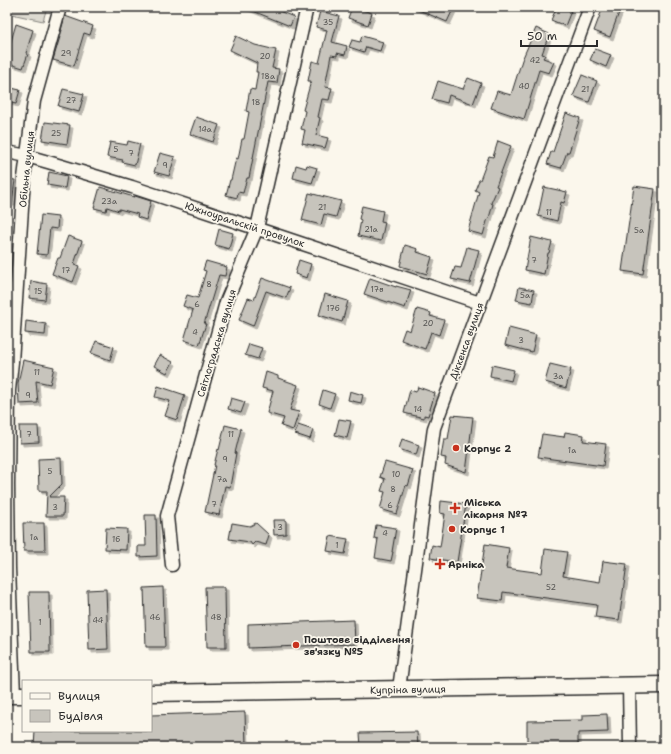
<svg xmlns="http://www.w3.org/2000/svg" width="671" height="754" font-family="'Shantell Sans',sans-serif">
<defs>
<filter id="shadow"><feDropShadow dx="3" dy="3" stdDeviation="0" flood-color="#0004"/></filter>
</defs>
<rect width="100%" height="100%" fill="#fbf7ec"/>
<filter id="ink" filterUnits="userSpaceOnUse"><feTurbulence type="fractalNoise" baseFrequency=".025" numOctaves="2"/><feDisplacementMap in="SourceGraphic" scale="8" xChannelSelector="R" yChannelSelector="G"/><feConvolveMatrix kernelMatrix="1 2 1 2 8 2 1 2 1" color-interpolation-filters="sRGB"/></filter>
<g filter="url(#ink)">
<path fill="#dddad0" stroke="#84827e" d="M7,7h40l-4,14 -36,-8z"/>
<path fill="#c7c4bc" stroke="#2b2b2b" filter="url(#shadow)" d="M243,7h37l-1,4 15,6 -4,9z
M352,7l20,6 -4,12 -20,-7z
M412,7h42l-7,15z
M557,7h5l9,4 -6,15 -14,-6z
M603,7h18l-11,30 -16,-6z
M320,11l19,5 -7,26 15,4 -2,9 -8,-2v3l-6,-1 -6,32 7,1 -3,12 -7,-1 -4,18 2,1 -4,17 12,3 -3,10 -23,-5 3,-13 -4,-1 4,-18 -2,-1 8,-29h-3l4,-20 7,2 8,-33 -11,-3z
M65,16l28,10 -3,9 -6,-2 -10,33 -21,-6 9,-30h-1z
M16,24l17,6 -7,23 2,1 -5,14 -16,-5v-15h2z
M536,28l13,6 -7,20 3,1 -2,3 11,4 -5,11 -10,-3 -15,49 -33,-11 6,-17 14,4 11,-35z
M236,36l19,9 21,5 -4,18 7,1 -2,14 -9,-1 -19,96h-2l-4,15 -5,-1 -1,6 -11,-3 4,-15h1l5,-22 2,1 4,-20h2l5,-27 -3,-1 4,-22 5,1 3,-18h-2l1,-9 -27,-13z
M362,36l21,6 -3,9 -14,-4 -2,5 -15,-5 3,-7 8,2z
M595,49l16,6 -5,12 -16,-7z
M582,75l15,6 -8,21 -16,-6z
M468,78l13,5 -8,21 -24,-9 -2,8 -15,-4 6,-18 25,8z
M7,87l13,3 -4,14 -9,-2z
M63,89l21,5 -5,18 -21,-6z
M566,113l14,5 -11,34h-2l-6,16 -14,-4 4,-12h2z
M196,117l23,8 -6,17 -23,-8z
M45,122l25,3 -3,19 -25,-4z
M128,141l12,3 -5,21 -13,-3 1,-2 -16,-3 3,-15 17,3z
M498,141l13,5 -15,40 2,1 -7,16 2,1 -4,14h-1l-5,17 -15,-4 11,-39 -4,-2 4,-10h1l9,-24 4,1z
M160,153l15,4 -6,19 -15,-4z
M296,165l10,3 1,-3 10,3 -5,15 -19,-5z
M49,172l18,4 -2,12 -18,-3z
M7,179l8,1 -3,23h-5z
M634,186l21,3 -12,85 -21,-3z
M100,187l34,10 1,-1 16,5 -5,19 -9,-3 1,-3 -19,-5v2l-12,-4 -1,4 -12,-3z
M544,187l23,5 -3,11 -3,-1 -4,19 -19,-5z
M309,193l32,8 -5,16 -12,-3 -3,11 -19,-5z
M362,206l21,5 -2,10 4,1 -4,19 -23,-5 3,-16 -2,-1z
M41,215l17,2 -1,12 -7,-1 -3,27 -10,-1z
M219,229l14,4 -4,16 -14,-4z
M68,236l14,5 -8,23 5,2 -6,16 -21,-8 6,-16h2z
M531,237l21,5 -3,11h-1l-4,21 -19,-4z
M405,245l13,4 -1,3 15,5 -5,17 -27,-8z
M467,247l12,3 -9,33 -19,-4 4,-12 6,1z
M299,260l12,4 -4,14 -12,-4z
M206,261l21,6 -2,9 -6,-1 -15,49h2l-7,21 -15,-5 9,-30 -10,-4 4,-11 11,3 8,-27 -3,-1z
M262,278l28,10 -4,10 -20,-7 -13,35 -14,-6 9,-22 6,2z
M370,278l26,9v-1l15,4 -6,18 -41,-14z
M31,281l16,3 -2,16 -16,-2z
M519,287l15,3 -2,13 -16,-3z
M325,294l23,7 -6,21 -23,-7z
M417,309l14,4 -1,3 14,4 -5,15 -8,-3 -6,17 -24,-9 4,-11 5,2z
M26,321l20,3 -1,11 -20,-2z
M509,328l27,7 -4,17 -27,-7z
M96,341l18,6 -4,13 -19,-7z
M249,344l13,4 -4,11 -13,-4z
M160,355l13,7 -6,11 -13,-7z
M23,360l31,7 -4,17 -14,-3 2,22 -19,1 -1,-21z
M550,364l21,5 -5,19 -21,-6z
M492,365l22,5 -3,11 -21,-5z
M266,372l12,4v2l20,7 -8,25 9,2 -6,18 -12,-4 3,-8 -17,-5 6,-22 -11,-3z
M158,386l27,9 -8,25 -12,-4 5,-15 -15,-4z
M418,387l17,6 -7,23 -4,-1v3l-20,-5 6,-23 6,2z
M323,390l12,4 -5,14 -11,-4z
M350,391l13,4 -2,8 -13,-3z
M231,398l14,4 -4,11 -13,-4z
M452,415l21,2 -7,55 -21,-7 1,-7 -5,-1 3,-18h4z
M339,419l12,2 -4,17 -12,-3z
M225,425l16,4 -6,24h1l-6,34 -5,-1 -6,29 -14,-3 10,-47h-1l4,-16 1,1z
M298,425l15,5 -3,9 -15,-5z
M19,426h19l1,16 -19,1z
M565,432l19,3 -1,6 23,3 -3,22 -65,-9 4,-23 22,3z
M402,439l17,6 -3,10 -17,-6z
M61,458l1,26 -13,13h15l-1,19h-17l1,-25h-8l-1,-32z
M385,462l28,8 -5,16 -2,-1 -9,29 -17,-5 5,-17 -4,-1 4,-12 -5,-2z
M441,501l25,3 -9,58 -27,-4 2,-13 8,2 5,-33 -5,-1z
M145,515h11l1,41 -19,1v-11h8z
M273,520h13v14l-12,1z
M23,523h21l1,28h-21z
M232,523l18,3 6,-3 13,12 -3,10 -11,-3 -3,3 -2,-3 -21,-3z
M376,525l20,3 -4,24h1l-2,9 -16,-3 3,-19 -4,-1z
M106,528l21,1 -1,21 -21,-1z
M330,536l18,3 -3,15 -18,-3z
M485,544l24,4 -3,20 36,5 3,-24 22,3 -4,24 37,6 3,-21 24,3 -8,56 -24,-3 2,-12 -94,-13 -1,9 -25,-3z
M163,587l2,60h-19l-2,-59z
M205,587h20l1,60h-19z
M106,589l2,60 -19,1 -2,-60z
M29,592h20l1,60h-19z
M354,620l1,24 -107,4v-24z
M245,712l1,35h-212l1,-16h116v-16z
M607,714l1,18 -30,1v14h-51v-26l56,-1v-5z
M417,732l1,15h-57l-1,-14z"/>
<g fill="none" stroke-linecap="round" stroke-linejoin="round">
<g stroke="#2b2b2b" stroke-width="15">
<path id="minor" d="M7,152l20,4 21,6 84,25 348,116
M172,565l-5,-49 59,-214 31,-74 50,-221
M629,685l1,62
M399,689l35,-261 156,-421
M14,695l-5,-127 -1,-83 1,-95 3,-28 12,-184 10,-77 26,-94"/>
</g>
<g stroke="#2b2b2b" stroke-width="19">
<path id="major" d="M151,693l513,-8
M7,695h16"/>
</g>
<use href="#minor" stroke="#fbf7ec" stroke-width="12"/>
<use href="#major" stroke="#fbf7ec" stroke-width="16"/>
</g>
</g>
<g fill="#c8321e" stroke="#fbf7ec" stroke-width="1.5">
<circle cx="456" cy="448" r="4"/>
<path d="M453 502h4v4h4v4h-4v4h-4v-4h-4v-4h4z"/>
<circle cx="452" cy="529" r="4"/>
<path d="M438 558h4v4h4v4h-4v4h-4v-4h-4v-4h4z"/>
<circle cx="296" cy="645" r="4"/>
</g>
<g text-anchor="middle" stroke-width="3.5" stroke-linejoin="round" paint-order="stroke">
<g font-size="8" fill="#52514f">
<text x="328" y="25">35</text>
<text x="66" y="56">29</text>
<text x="265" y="59">20</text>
<text x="535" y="63">42</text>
<text x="268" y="79">18а</text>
<text x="524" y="89">40</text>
<text x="585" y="92">21</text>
<text x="71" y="103">27</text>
<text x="256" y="105">18</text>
<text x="205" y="132">14а</text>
<text x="56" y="136">25</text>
<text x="116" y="152">5</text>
<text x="131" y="156">7</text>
<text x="165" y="168">9</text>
<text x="109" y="204">23а</text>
<text x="322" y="210">21</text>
<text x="549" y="215">11</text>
<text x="371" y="232">21а</text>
<text x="639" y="233">5а</text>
<text x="534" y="263">7</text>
<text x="66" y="273">17</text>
<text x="209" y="287">8</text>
<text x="377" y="292">17в</text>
<text x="38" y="294">15</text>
<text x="525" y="298">5а</text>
<text x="197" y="307">6</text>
<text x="333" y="311">17б</text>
<text x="428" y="326">20</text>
<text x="195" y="335">4</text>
<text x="521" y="343">3</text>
<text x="37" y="375">11</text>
<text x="558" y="379">3а</text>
<text x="28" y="398">9</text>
<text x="418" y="412">14</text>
<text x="29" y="437">7</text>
<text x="231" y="437">11</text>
<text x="572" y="453">1а</text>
<text x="225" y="462">9</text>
<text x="50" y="474">5</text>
<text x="396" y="477">10</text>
<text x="222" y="482">7а</text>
<text x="393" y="492">8</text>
<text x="214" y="507">7</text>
<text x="390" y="508">6</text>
<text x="55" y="510">3</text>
<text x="280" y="530">3</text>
<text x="385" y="536">4</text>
<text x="34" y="540">1а</text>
<text x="116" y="542">1б</text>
<text x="337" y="548">1</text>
<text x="551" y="590">52</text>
<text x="155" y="620">46</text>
<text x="216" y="620">48</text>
<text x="98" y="623">44</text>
<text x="40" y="625">1</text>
</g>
<g font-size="10" fill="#2b2b2b" stroke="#fbf7ec">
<text transform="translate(26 169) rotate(-84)" y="4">Обільна вулиця</text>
<text transform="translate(245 224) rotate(18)" y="4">Южноуральскій провулок</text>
<text transform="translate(466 341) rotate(-70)" y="4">Діккенса вулиця</text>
<text transform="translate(216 343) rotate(-73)" y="4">Світлоградська вулиця</text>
<text transform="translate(408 689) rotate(-1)" y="4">Купріна вулиця</text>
</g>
<g font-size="10" font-weight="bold" fill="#2b2b2b" stroke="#fbf7ec" text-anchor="start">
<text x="464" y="452">Корпус 2</text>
<text x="464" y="506">Міська<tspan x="464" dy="12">лікарня №7</tspan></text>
<text x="460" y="533">Корпус 1</text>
<text x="448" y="568">Арніка</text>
<text x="304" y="643">Поштове відділення<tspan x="304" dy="12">зв'язку №5</tspan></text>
</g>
</g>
<rect width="671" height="754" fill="none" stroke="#fbf7ec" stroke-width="24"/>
<rect x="12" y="12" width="647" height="730" fill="none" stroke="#2b2b2b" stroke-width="1.5" filter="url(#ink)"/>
<rect x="22" y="680" width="130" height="52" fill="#fbf7ec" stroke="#a8a59f"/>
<rect x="30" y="693" width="20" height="6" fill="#fbf7ec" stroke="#a8a59f"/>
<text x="58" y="700" font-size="12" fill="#2b2b2b">Вулиця</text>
<rect x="30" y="710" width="20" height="12" fill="#c7c4bc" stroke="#a8a59f"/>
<text x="58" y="720" font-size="12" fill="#2b2b2b">Будівля</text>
<path d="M521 40v6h76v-6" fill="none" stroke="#2b2b2b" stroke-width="2"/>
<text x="527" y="40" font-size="12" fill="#2b2b2b" stroke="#fbf7ec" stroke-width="3" paint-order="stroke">50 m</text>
</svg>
